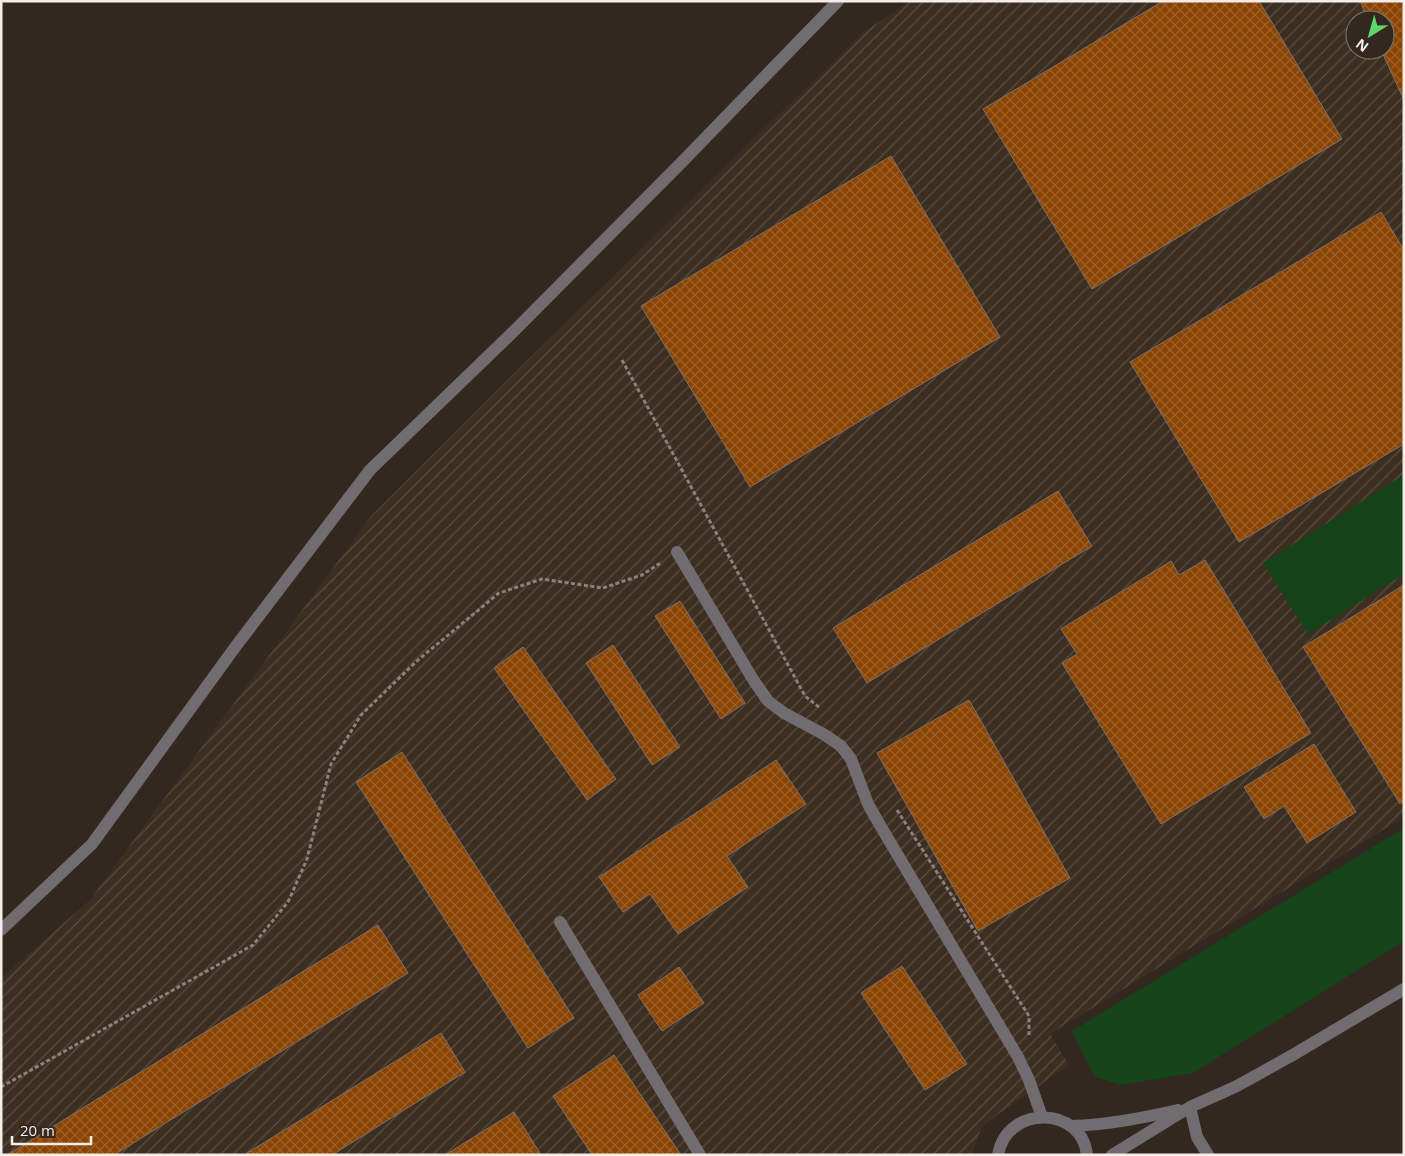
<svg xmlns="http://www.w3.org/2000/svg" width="1405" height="1156" font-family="'Open Sans',sans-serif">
<defs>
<pattern id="industrial-furrows" width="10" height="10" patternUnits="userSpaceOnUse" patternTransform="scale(1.25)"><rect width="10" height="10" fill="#3d2e22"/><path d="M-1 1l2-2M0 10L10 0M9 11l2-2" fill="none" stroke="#5a4d42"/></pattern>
<pattern id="building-cross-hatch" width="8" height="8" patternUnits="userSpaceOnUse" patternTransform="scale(1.25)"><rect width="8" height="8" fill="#8a4402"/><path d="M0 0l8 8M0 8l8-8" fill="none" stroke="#9b5f27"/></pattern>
</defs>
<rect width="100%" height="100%" fill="#322820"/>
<path fill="url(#industrial-furrows)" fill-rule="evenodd" d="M911,1h493v816l-354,217 19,31 -72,50 -15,12 -11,28h-970v-177l89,-78 281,-384 161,-160 330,-323zM1355,20h30v30h-30z"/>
<path fill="#154419" d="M1404,475v99l-96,60 -45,-71z
M1404,828v113l-211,132 -72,12 -26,-8 -23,-46z"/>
<path fill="url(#building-cross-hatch)" stroke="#7d7068" d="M1163,1h96l83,138 -250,150 -109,-180z
M1360,1h44v99l-23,-50h4v-30h-17z
M891,156l109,181 -250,150 -109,-181z
M1381,212l23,38v194l-165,98 -109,-180z
M1058,491l34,55 -225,137 -34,-55z
M1205,560l106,173 -150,91 -99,-161 15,-9 -16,-25 110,-68 8,14z
M1404,585v216l-4,3 -97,-157z
M680,601l65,102 -24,16 -66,-103z
M613,645l67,102 -28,18 -66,-102z
M523,647l93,132 -29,21 -93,-132z
M969,700l101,178 -92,53 -101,-178z
M1314,744l42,68 -49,31 -23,-37 -20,13 -20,-32z
M402,752l172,266 -46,30 -172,-266z
M776,760l30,44 -79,52 21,31 -70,47 -28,-40 -27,18 -24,-35z
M378,925l30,48 -294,182h-107z
M902,966l65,98 -42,26 -64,-97z
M679,967l25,36 -42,28 -24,-36z
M441,1033l24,39 -133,83h-88z
M614,1055l67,100h-89l-39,-59z
M514,1112l26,41 -2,2h-93z"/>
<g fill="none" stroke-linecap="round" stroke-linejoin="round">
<path stroke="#8a827b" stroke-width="3" stroke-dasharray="4 2.5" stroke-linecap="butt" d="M622,360l183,336 15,12
M897,810l132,206v19
M1,1087l252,-142 35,-43 19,-43 24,-95 30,-49 57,-55 81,-67 43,-14 61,9 39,-13 20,-13"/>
<path stroke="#716c70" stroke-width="12" d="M677,552l77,129 14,20 16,12 41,22 16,11 10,13 17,45 13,23 137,230 11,23 13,37
M560,922l140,233
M1,930l91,-86 144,-198 134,-176 144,-139 168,-169 156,-161
M1190,1107l7,30 11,18
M1070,1126c37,-1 72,-8 108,-16
M998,1155c9,-51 84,-49 89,0
M1112,1155l78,-48 45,-20 56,-31 113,-67"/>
</g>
<rect width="1405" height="1156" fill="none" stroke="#f4ede8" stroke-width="5"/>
<g transform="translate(1370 35) rotate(217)"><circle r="24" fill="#322820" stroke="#807770"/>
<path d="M0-4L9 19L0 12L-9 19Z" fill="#60d56a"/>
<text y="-8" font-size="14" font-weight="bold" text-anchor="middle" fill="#f4ede8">N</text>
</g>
<path d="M12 1136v8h79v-8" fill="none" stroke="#f4ede8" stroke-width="2.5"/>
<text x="20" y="1136" font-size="15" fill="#f4ede8" stroke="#322820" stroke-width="4" paint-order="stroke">20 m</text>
</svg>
